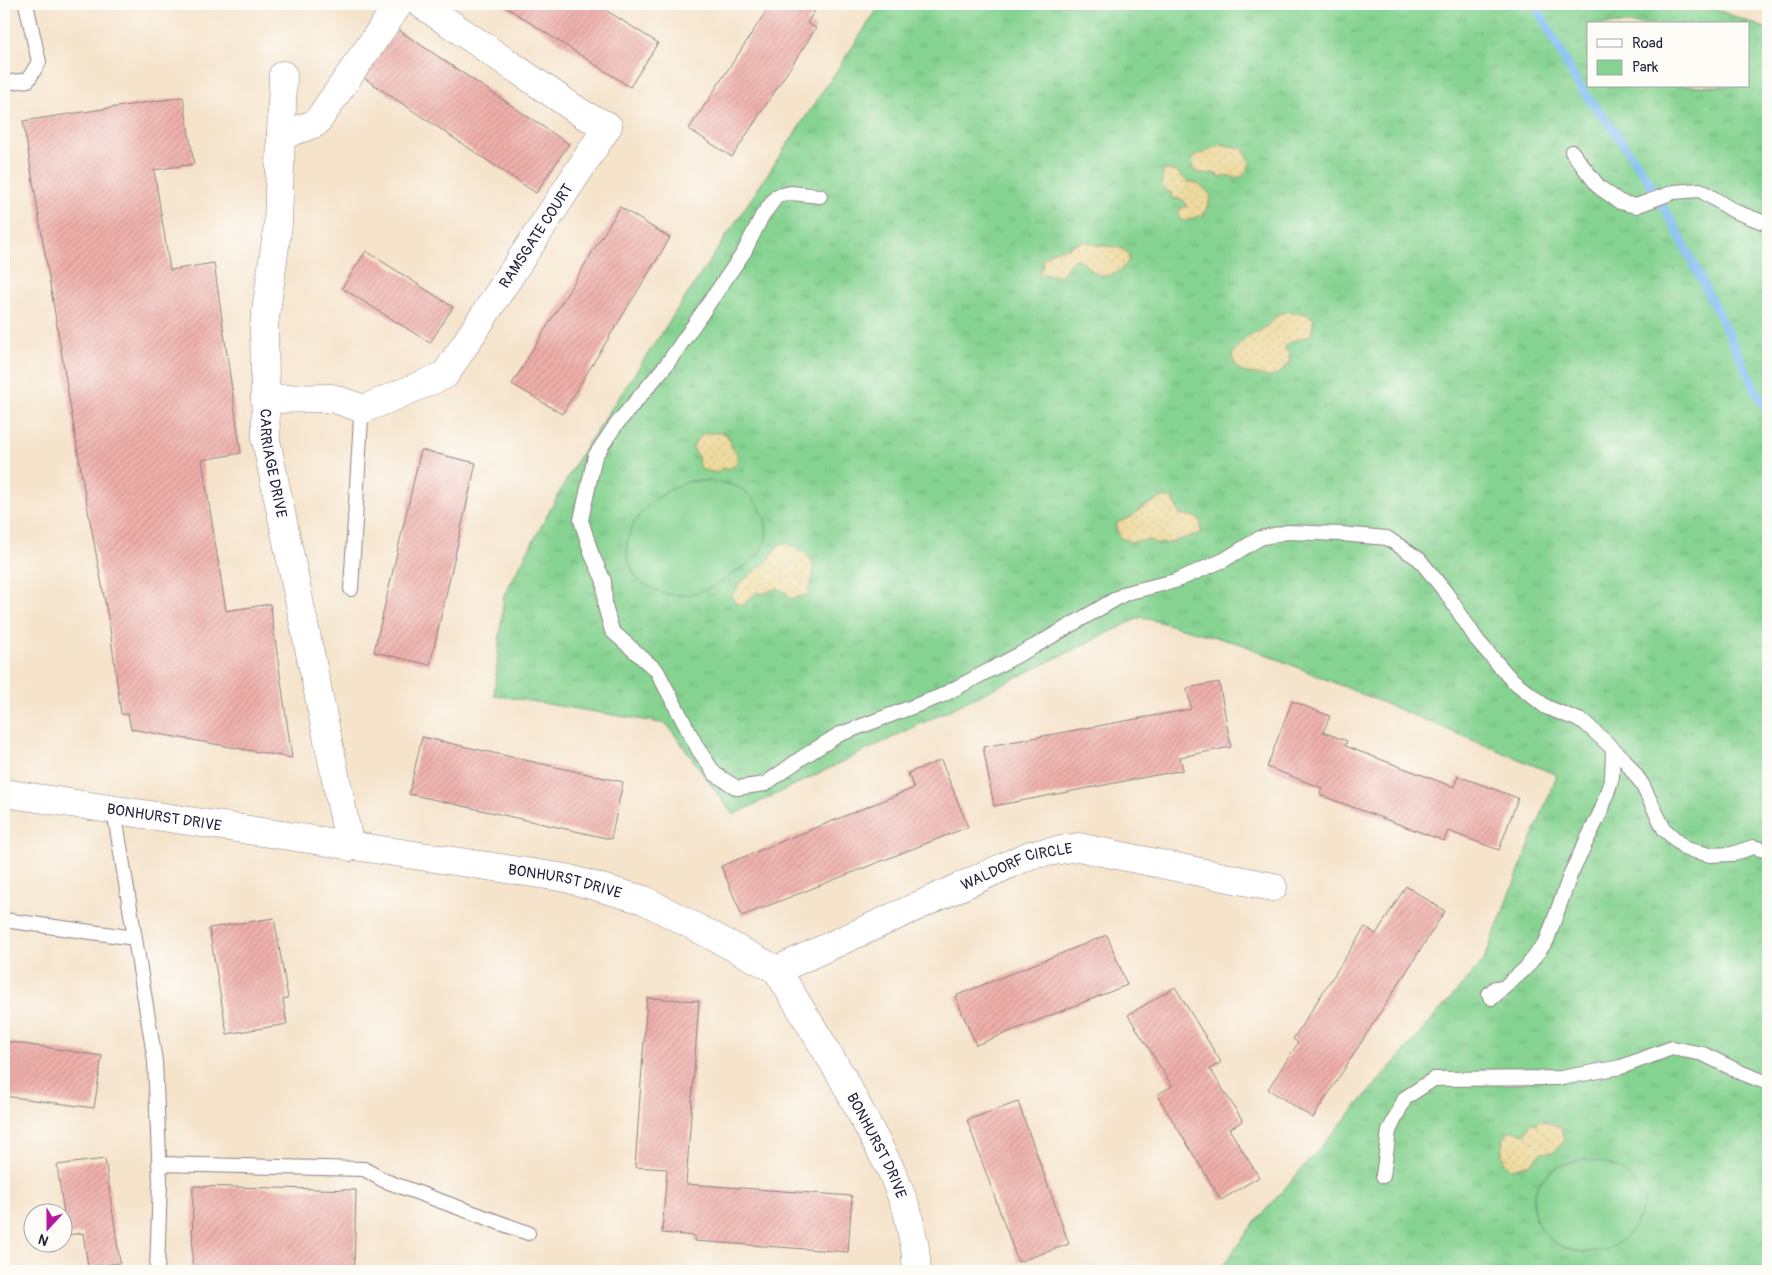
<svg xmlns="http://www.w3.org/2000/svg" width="1772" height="1275" font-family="Pangolin,sans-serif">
<defs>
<pattern id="grass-tufts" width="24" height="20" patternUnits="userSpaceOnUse" patternTransform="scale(1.25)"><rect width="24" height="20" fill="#86d391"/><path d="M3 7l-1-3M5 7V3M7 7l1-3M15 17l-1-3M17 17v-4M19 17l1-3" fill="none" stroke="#73b57e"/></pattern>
<pattern id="sand-dots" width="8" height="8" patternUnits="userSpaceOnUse" patternTransform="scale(1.25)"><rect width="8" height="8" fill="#eeda9e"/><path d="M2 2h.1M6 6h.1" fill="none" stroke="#ccbb89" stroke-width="1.8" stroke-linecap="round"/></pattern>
<pattern id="building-hatch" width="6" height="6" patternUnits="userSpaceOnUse" patternTransform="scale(1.25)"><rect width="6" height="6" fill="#efafaa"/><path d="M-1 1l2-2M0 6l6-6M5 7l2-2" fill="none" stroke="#cd9693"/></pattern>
</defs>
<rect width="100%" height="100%" fill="#fdfcf7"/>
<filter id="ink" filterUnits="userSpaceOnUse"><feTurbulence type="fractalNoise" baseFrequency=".02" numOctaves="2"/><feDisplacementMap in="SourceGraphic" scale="10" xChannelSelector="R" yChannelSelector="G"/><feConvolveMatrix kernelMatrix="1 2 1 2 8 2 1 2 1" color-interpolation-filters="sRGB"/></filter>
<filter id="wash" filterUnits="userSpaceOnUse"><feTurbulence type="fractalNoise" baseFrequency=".0096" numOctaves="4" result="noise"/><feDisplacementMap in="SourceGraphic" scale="20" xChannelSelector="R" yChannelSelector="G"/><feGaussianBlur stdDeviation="1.12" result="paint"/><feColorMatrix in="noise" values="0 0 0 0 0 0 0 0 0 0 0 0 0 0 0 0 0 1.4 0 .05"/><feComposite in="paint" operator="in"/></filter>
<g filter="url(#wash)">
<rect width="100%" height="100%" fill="#f5e3ca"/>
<path fill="url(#grass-tufts)" stroke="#547a66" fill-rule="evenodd" d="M881,4h821l66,25v1242h-549l32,-44 233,-267 73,-185 -316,-131 -100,-27 -408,198 -66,-91 -173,-29 10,-100 75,-138zM1588,24h160v62h-160z"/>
<path fill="url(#sand-dots)" stroke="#887e6c" d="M1219,144l24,4 7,15c-7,24 -16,9 -31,15l-2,-4 -18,-1 -7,-5 1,-11 8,-4 2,1 10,-7 4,1z
M1164,170l12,1 13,12 3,-2c7,3 14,8 19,15l-8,21 -3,-2 -14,6 -7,-2v-9l8,-4 -4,-6 -12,-2 1,-5 -7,-3 -4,-6z
M1086,241c14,9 38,0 44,16 -5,14 -23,24 -36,15 -9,-5 -9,-12 -20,-13 -13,12 -8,21 -29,15l-2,2 -4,-3 4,-8 -1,-5c9,-10 16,-11 28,-12v-2z
M1289,311l4,3c7,-2 16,-1 21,6l-3,15 -23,8 -3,4 1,4 4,3 -1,11c-6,2 -7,7 -12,9 -7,4 -10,3 -17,1 -14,-4 -22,2 -28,-19 8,-18 18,-18 32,-28 12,-8 6,-12 25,-17z
M705,433h18l6,4 3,11 5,5v11l-8,5 -7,-1 -4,5 -15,-3 -5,-6 1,-5 -6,-11 2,-6z
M1161,498h12l7,17 13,1 8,6v11l-32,10 -12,1 -7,-4 -18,2 -11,-4 -5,-10 2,-6 14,-5 8,-8z
M786,543c31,15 33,19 21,52l-18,4 -3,-7 -9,-4 -15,6 -5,-2 -11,10v4l-11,-3 -3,-8 6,-7 -1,-3 30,-23 12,-18z
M1540,1120l21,7 3,15 -12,10 -12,1 -9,11 -20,5c-11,-10 -10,-17 -8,-31l9,-8 13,4 6,-12 5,2z"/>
<path fill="#86d391" stroke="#547a66" d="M690,481c15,0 28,0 42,4 21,6 40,34 33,57 -3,12 -15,20 -25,27 -28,21 -59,37 -93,17 -9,-5 -17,-16 -19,-27 -8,-38 31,-68 62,-78z
M1577,1160c36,0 51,8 67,40 -3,19 -15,36 -31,47 -70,28 -120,-65 -36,-87z"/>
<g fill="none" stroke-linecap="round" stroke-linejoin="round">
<path stroke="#7fbcf2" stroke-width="9" d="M1535,4l42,79 41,53 28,41 29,50 93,187"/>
</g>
<g id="blocks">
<path fill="url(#building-hatch)" d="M501,4h95l62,39 -28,44z
M771,4h23l8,5 4,-5h13l-12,19 9,5 -84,129 -43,-28z
M397,29l172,115 -33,49 -172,-115z
M183,97l11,67 -40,6 16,100 44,-7 27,190 -39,7 24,151 44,-7 22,154 -161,-29 -3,-15h-7l-11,-85 -27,-146 -60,-362z
M620,207l50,31 -108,176 -50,-30z
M366,251l87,56 -23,36 -88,-55z
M421,450l55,13 -46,202 -56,-13z
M1219,682l12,65 -51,10 3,13 -189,36 -11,-59 208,-38 -4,-21z
M1292,701l38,15 -7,16 24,9 -2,5 109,41 4,-11 60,22 -19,52 -51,-19 -4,10 -124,-46 2,-7 -55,-21z
M422,737l201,45 -12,57 -202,-45z
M941,760l27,67 -226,89 -21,-50 193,-78 -6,-15z
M1406,886l39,25 -132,207 -45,-29 30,-46 -5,-4 72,-112 11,7z
M274,918l14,80 -5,1 4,25 -60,10 -18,-106z
M1107,935l20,50 -151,60 -21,-49z
M1175,987l46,75 -11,7 33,52 -14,8 30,48 -38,23 -64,-105 15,-9 -44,-71z
M647,998l52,3 -13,183 166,12 -4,56 -154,-11 1,-5 -33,-3 5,-64 -32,-2z
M4,1041l98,15 -8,52 -90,-12z
M1018,1102l51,142 -51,18 -51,-142z
M105,1159l15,104 -32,4 -5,-34 -16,2 -10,-70z
M193,1186l163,4 -2,81h-162z"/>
</g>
</g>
<g filter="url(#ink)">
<use href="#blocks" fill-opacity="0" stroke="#8c8282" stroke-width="1"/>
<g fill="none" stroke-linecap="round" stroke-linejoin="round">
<g stroke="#8c8282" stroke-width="16">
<path id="service" d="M4,83l24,-3 11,-18 -13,-58
M1572,152l27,35 21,15 16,4 38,-14 26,-2 34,21 34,13
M820,196l-29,-3 -14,3 -15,20 -18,36 -77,112 -52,62 -20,30 -14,64 11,35 12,26 1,25 7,25 45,40 41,78 17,25 22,14 28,-4 38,-27 35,-22 103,-39 94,-50 91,-53 49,-12 49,-21 36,-22 27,-6 54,2 46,4 32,21 28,35 30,46 33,38 36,29 38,15 40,37 18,25 22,45 22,20 24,6 22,-1 21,-7 15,4
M351,589l10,-171 3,-9
M114,810l41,251 5,121 -3,89
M4,920l131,18
M1501,989l-6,-1 -6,6 3,4 34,-30 21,-28 24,-67 31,-64 10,-32 1,-27
M159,1164l205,5 19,11 145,53
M1383,1176l6,-45 16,-33 29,-19 127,-1 60,-11 51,-19 31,6 39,19 26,10"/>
</g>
<g stroke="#8c8282" stroke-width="29">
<g id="minor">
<path id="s1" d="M283,75l-5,149 -14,102 2,114 84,407"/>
<path d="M281,136l35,-13 83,-119"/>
<path id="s2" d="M265,399l67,-1 32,11 81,-34 163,-249 -24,-11 -163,-111"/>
<path id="s3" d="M4,793l562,85 78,22 133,70 64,105 51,97 15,38 8,38 2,23"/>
<path id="s4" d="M777,970l253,-115 48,-8 195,40"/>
</g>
</g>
<use href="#service" stroke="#fff" stroke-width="14"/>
<use href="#minor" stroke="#fff" stroke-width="28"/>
</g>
</g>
<g text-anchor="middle" stroke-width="5" stroke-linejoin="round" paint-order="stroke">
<g font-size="15" fill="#22223b" stroke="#fdfcf7">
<text dy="5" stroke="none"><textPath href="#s2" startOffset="355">RAMSGATE COURT</textPath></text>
<text dy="5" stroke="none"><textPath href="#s1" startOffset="390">CARRIAGE DRIVE</textPath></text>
<text dy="5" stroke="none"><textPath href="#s3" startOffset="162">BONHURST DRIVE</textPath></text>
<text dy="5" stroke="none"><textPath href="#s4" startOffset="262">WALDORF CIRCLE</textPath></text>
<text dy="5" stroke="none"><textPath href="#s3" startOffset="568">BONHURST DRIVE</textPath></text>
<text dy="5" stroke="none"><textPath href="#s3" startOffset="1002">BONHURST DRIVE</textPath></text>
</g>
</g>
<rect width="1772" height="1275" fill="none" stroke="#fdfcf7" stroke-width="20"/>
<rect x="1587" y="22" width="162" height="65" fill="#fdfcf7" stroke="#a5a5ac"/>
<rect x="1597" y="39" width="25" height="8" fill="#ffffff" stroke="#a5a5ac"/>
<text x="1632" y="48" font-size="15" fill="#22223b">Road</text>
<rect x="1597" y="60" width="25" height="15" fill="#86d391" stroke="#a5a5ac"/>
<text x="1632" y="72" font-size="15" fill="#22223b">Park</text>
<g transform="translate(48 1228) rotate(201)"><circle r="24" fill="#fdfcf7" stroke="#a5a5ac"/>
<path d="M0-4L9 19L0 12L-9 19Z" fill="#b5179e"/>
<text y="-8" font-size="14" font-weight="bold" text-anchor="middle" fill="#22223b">N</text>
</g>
</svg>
